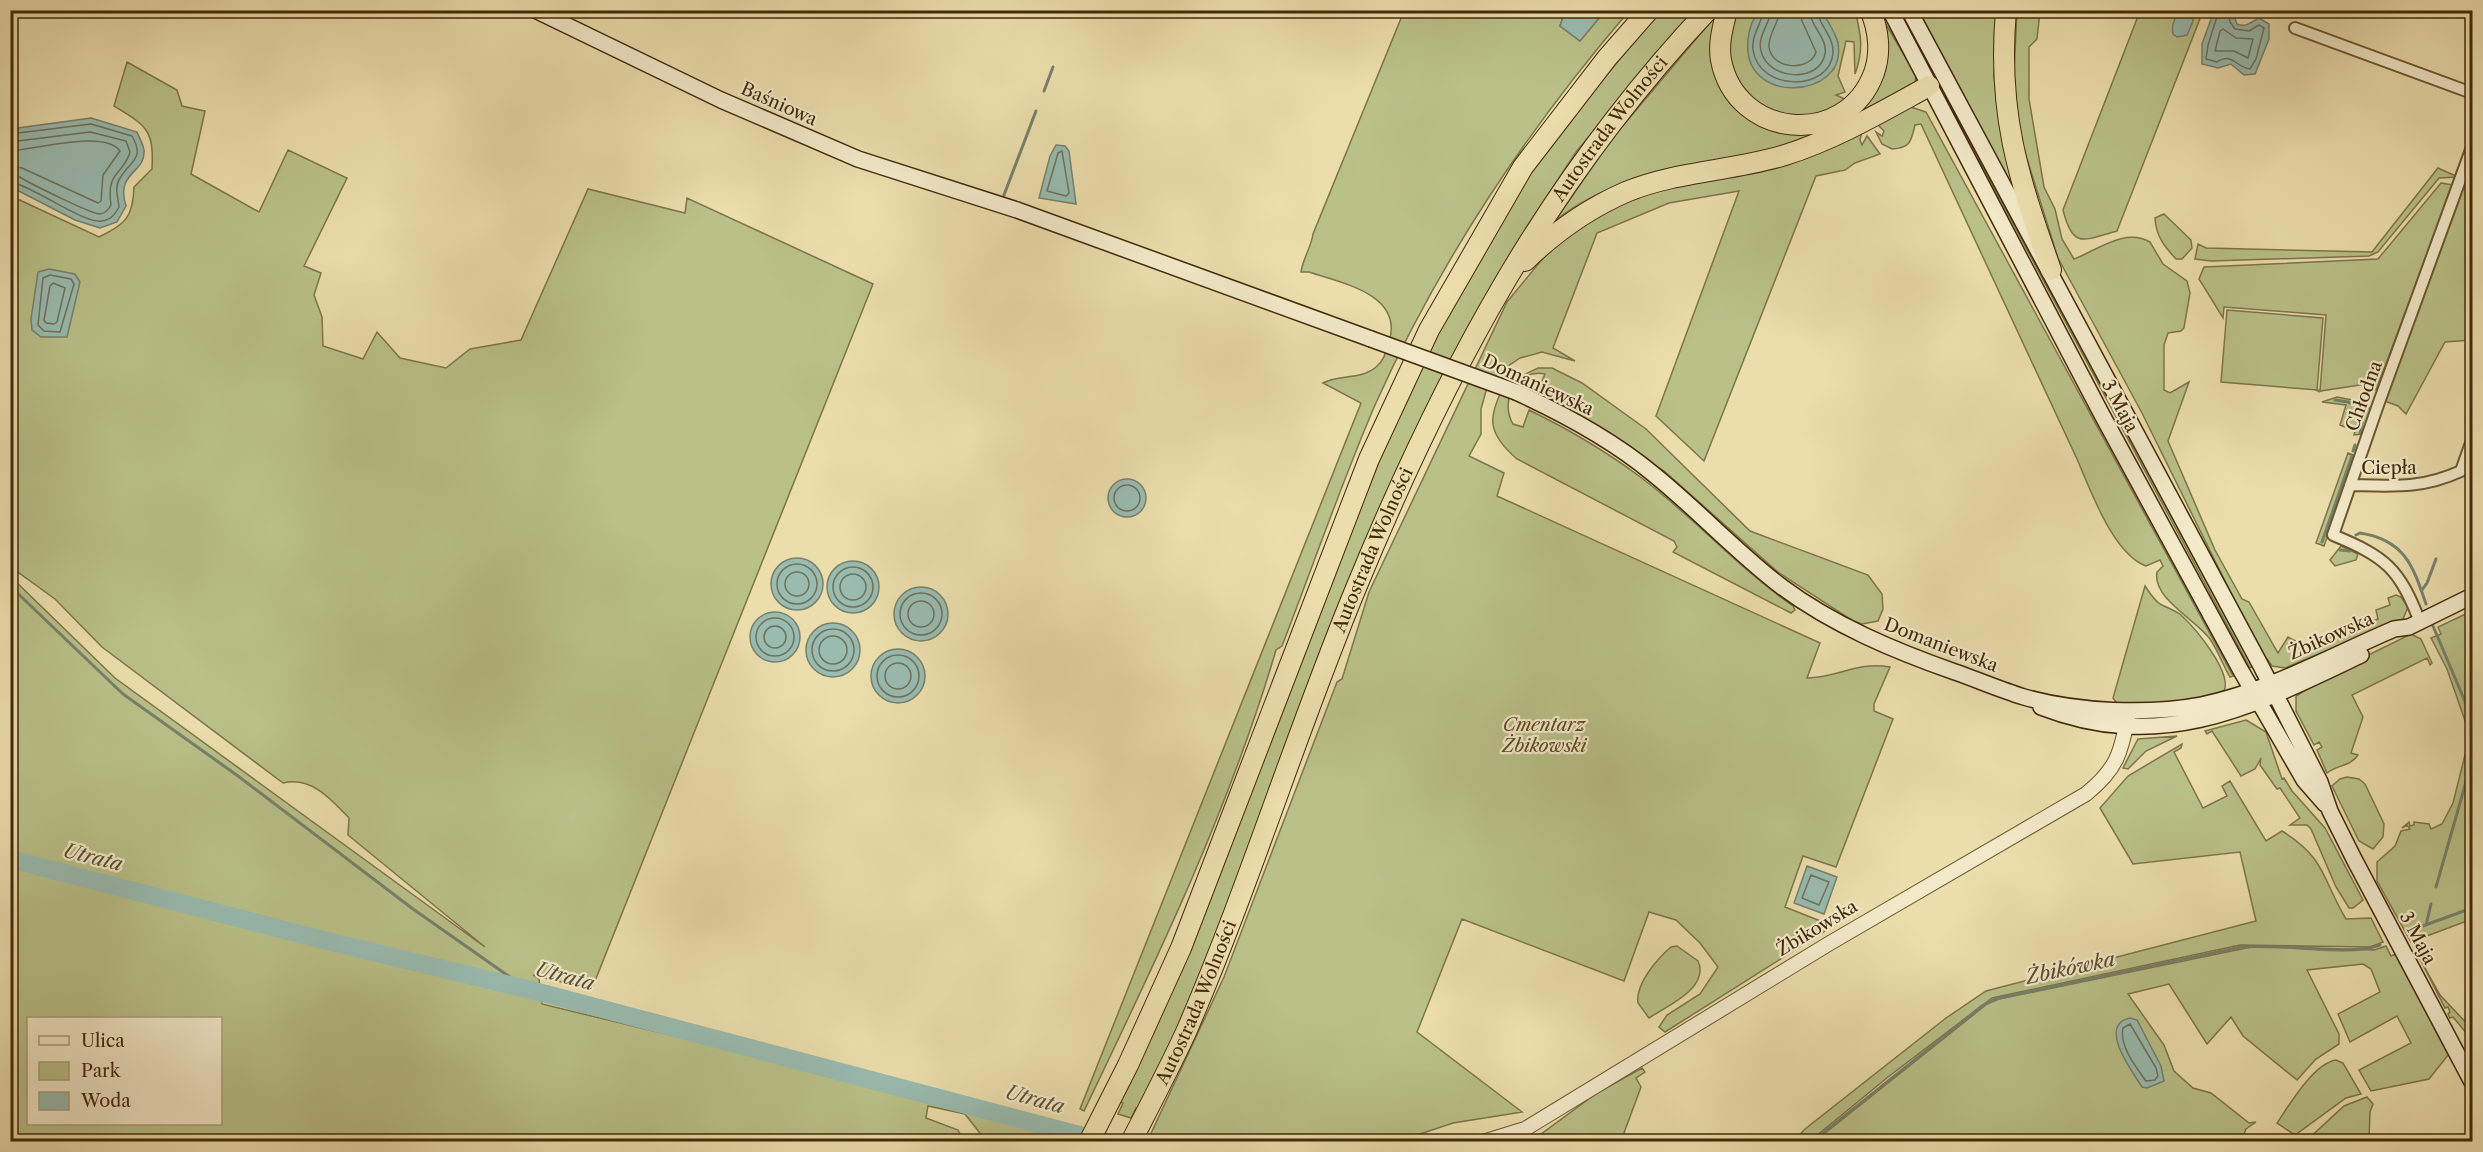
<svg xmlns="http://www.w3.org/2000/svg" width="2483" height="1152" font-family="'Libre Caslon Text',serif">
<rect width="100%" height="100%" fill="#ebddac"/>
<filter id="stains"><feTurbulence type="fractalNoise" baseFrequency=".00333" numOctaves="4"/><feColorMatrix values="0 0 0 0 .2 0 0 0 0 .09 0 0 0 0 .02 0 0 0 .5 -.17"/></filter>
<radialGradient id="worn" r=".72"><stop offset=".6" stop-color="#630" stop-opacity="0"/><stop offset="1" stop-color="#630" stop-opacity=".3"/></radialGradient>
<path fill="#b9c088" stroke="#7e7548" stroke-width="1.5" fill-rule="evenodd" d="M1404,11h161l-5,15 20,15 25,-30h24c-102,119 -190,251 -254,394 -34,79 -62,161 -93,241l-6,4c-47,160 -120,311 -192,461l-4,-2 281,-706 -38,-20c16,-9 38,-3 53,-16 8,-6 10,-16 13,-25 15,-48 -48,-59 -80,-70h-8c2,-14 10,-24 12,-38z
M1660,11h34l-118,141 -59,90 -46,80 -58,114 -196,502 -76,172 -5,-2 -5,10 -13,-4 5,-11 -7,-2 152,-358 131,-333 36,-77 83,-143 45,-63z
M1737,11h22l-3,3 54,71 24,-16 4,-27 -16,-31h33c6,23 9,39 0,63l-1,-32 -8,-1 -8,35 7,16 -9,3 11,5c-20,11 -42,21 -66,17 -25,-5 -49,-38 -53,-61 -2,-11 4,-36 9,-45z
M1878,11l38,64 -1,8c-41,22 -82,49 -127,62 -79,23 -167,22 -233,76l55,-80 108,-128 -5,33 53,77 94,-17z
M1917,11h82l-5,66 7,52 19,74z
M2017,11h23l-3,28 -8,8v52l15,88 11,22 7,30 12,20c22,-8 51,-32 76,-17l13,22 24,17 3,12 -6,35 -3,3 -13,2 -4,12v45l6,3 19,-11 -21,59 47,109 27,49 7,3 29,51 10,-16 18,10 72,-28 -2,-9 14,-5 -2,-7 8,-3 5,2 7,10 -5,12 -118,49 -13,-2 -5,-7 -3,1 -122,-247 -84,-155 -40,-128 -4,-58z
M2140,11h63l-86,220c-33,9 -44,19 -54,-21z
M127,62l50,28 5,16 23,5 -14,63 68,38 29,-62 59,28 -43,88 17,7 -7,22 8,22 1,29 40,13 14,-27 23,26 46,10 24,-19 51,-9 67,-151 97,24 2,-15 186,86 -280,702 -11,1 -49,-12 6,4 3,25 388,94 139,41 -2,3 -81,-1 -21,-27 -37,-8 -2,12 32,12 6,11h-953l-1,-565 105,102 370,269 -137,-112 1,-17c-18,-19 -38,-42 -66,-35l-181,-136 -47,-48 -44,-32v-371l88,41c27,-13 34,-20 35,-50l18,-18c2,-39 -5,-43 -38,-63zM28,1018h192v106h-192z
M1937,81l2,1 314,584 -3,2z
M1911,107l15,5 307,564 -3,1c-7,-12 -12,-26 -20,-38 -15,-20 -58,-41 -53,-67l6,-6 -3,-6 -14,6c-33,-12 -56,-77 -69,-107l-156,-335 -6,1c-4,16 -4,23 -23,24l-10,-5 -6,-12 6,4 2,-5 -7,-7z
M1862,131l-2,9 2,5 5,-9 13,18 -25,9 -10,7 -29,6 -112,285 -48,-45 83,-225 -70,12 -72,30 -44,115 22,13 -33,-9 -22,6 -22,15 -12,18 -5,18v25l-12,22 35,17 -7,23 323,147 -13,35c30,0 51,-17 83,-11l-16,37v7l19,8 -57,148 -33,-11 -18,51 48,19 -168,106 -6,-5 8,-12 33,-21 18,-27 -18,-24 -24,-23 -27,-8 -25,69 -162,-62 -45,113 105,80 -69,11 -54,18 -252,1 77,-165 113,-295 5,-3 27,-87 138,-290 51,-62 38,-26 36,-16z
M2472,162v178l-27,2 -39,72 -8,-8 -13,-5z
M2438,168l20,9 -19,1 -61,74 -9,4 -158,5 -16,-2 3,-15 8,4 166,4z
M2441,183l13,2 -78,205 -16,-5 -40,6 6,-76 -102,-8 -1,11 -24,-39 5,-12 174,-8z
M2164,214l27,26 1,8 -10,11h-6c-12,-13 -20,-23 -21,-41z
M2227,310l96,8 -6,72 -96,-8z
M1538,368h14l30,15 64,46 104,102 118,44 14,19 1,15 -5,12 -16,3 -9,-3 -74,-48 -115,-102 -126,-81 7,-16c-28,-6 -46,26 -32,50l10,3 6,-17c39,19 75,40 110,66 54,40 98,91 154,130l2,4 -4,3 -118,-61 4,-5 -3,-6 -157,-82c-30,-26 -30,-41 -12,-75z
M2337,397l30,6 4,10 -7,21 -10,1 1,-4 -15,-6 6,-20 -24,-3z
M2348,453l8,3 -32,90 -8,-3z
M2341,546l17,8 -2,6 -21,6 -5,-6z
M2145,586c4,6 9,14 15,18 7,4 15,6 21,11 14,13 56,62 41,79l-46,10 -57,2 -6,-8z
M2472,611v308l-61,23 -34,-61v-19l18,-16 6,-15 9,-2 -3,-4 -5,3 7,-6 1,4 4,-1v-3l15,2 2,5 11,-5 11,-21 17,-68 -23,-66 -16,-31 10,-4 -3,-7z
M2411,634l10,5 11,24 -2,2 -3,-7 -75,37 11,22 -12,36 7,2c-7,11 -21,10 -31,18l-10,-23 5,-3 -3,-5 -5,3 -18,-34v-15l40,-25z
M2246,720l20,12 16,47 2,-1 8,13 33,37 38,72 -10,8h-4l-13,-21 -25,-58 -4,-4h-17l10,-7 -20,-30 -3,1 -17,-24 1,-7 -6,11 -14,7 -29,-45 -5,3 -2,-3z
M2177,736l-31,15 -18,18 -5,-1 15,-29z
M2182,744l-1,4 -7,4 29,56 24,-12 -5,-10 8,-5 36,60 16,-10c44,27 40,48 64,88l25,-1 12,24 -13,5 -130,-2 -248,53 -104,79 -78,64h-16l11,-12 141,-111 40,-27 270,-70 -16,-69 -107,12 -33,-56 28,-32z
M2347,777l12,2 6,5 19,40 -1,13 -10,12 -14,-8 -27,-55 8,-7z
M1677,946l21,15c12,27 -31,45 -49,57l-11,-15c-3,-19 20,-45 33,-56z
M2256,946l118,4 12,-4 5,10 5,-2 53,100 -20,25 -58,12 -12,-21 52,-27 -14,-27 -47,26 -12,-28 42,-22 -9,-23 -8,-5 -56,6 32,64v10l-23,15 -19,21 -54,-44 -12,-19 -24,27 -38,-60 -41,10 36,51 10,26 19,17 18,5 38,30 7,-1 -10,7 -5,12 -427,1 173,-138 12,-5z
M2420,959l20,36 32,34v11l-19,-23 -3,1 -2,-4 2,-2 -2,-5 -3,1z
M2336,1060l7,3 18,31 -15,4 -51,37 -18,-12c13,-19 36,-59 59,-63z
M1642,1068l3,4 -9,6 5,9 -20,54h-101l21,-7 56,-41z
M2367,1097l6,7 -3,8 -1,26 5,3h-68l38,-35z"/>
<path fill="#99bbb0" stroke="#77816c" stroke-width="1.5" d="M1565,11v-1l40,1 -25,30 -20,-15z
M1822,11c5,10 14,21 16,33 10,55 -97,63 -90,-4 1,-10 5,-22 11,-29z
M2184,11l7,1 2,9 -6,14 -10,2 -4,-3c-2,-10 2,-19 11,-23z
M2214,11h18l5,13c9,4 14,-2 22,-6l10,6v15l-14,35 -11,1 -13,-11 -13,4 -16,-4v-20z
M91,118l46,14c2,5 6,12 7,18 2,24 -29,21 -18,56l-9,16 -17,6 -25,-8 -64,-33v-58z
M1056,145l9,1 4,5 7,53 -37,-6 11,-42z
M49,269l26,5 5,8 -13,55h-26l-9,-7 -1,-11 7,-47z
M1108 498a19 19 0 1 1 38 0a19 19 0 1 1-38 0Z
M771 584a26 26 0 1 1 52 0a26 26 0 1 1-52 0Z
M827 587a26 26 0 1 1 52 0a26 26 0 1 1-52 0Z
M894 614a27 27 0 1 1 54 0a27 27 0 1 1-54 0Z
M750 637a25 25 0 1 1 50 0a25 25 0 1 1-50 0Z
M806 650a27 27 0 1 1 54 0a27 27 0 1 1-54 0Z
M871 676a27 27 0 1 1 54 0a27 27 0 1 1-54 0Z
M1807,866l30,11 -13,37 -30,-11z
M2130,1018l7,2 24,46 3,15 -17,7 -5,-1c-10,-16 -45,-62 -12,-69z"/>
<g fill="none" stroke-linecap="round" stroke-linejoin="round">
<path stroke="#6e725c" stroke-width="1.5" d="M1763,10c-1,14 -12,25 -10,40 6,42 77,42 80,3 1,-17 -14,-27 -16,-43
M1771,10c-1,14 -14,26 -10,41 7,30 59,32 64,3 3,-16 -15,-28 -16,-44
M1780,10c-1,13 -12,24 -11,37 3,23 41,25 47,5l-14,-31 -2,-11
M2219,10l-11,35 -2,14 11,3c16,-10 18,5 33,7l6,-10 8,-31 -5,-3 -10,6 -14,-2 -5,-7 -2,-12
M2223,29l13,9 17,1 -5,19 -14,-7h-19l5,-20z
M10,134l81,-10 41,12c13,23 -1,24 -12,42 -6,9 -2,19 -1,29 -4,7 -8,13 -17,14 -19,3 -70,-36 -92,-39
M10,142l80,-10 36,9 4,11c-7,24 -24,18 -19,53 -2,4 -5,8 -11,9 -9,0 -71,-31 -82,-38l-8,-1
M10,151c25,-1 94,-22 110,0l-17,24 -2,26 -3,2 -76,-35 -12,-2
M1062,151l7,42 -3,3 -19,-5 11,-38z
M50,275l21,4 3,5 -14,48 -16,-1 -6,-6 5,-47z
M53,283l12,5 -8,34 -3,2 -8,-1 -2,-3 6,-34z
M1114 498a13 13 0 1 1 26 0a13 13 0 1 1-26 0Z
M777 584a20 20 0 1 1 40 0a20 20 0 1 1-40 0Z
M833 587a20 20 0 1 1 40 0a20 20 0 1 1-40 0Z
M785 584a12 12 0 1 1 24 0a12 12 0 1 1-24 0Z
M840 587a13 13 0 1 1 26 0a13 13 0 1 1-26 0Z
M900 614a21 21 0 1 1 42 0a21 21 0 1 1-42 0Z
M908 614a13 13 0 1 1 26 0a13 13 0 1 1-26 0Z
M756 637a19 19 0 1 1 38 0a19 19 0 1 1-38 0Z
M764 637a11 11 0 1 1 22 0a11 11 0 1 1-22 0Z
M812 650a21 21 0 1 1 42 0a21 21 0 1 1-42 0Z
M819 650a14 14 0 1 1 28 0a14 14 0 1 1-28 0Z
M877 676a21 21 0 1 1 42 0a21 21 0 1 1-42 0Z
M885 676a13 13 0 1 1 26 0a13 13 0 1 1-26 0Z
M1811,875l18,7 -10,23 -17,-7z
M2130,1024l26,44 2,8 -3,4 -9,1c-10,-14 -27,-35 -23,-53z"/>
<path stroke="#77816c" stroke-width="3" d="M1044,91l9,-24
M1004,195l32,-84
M2317,390l2,1
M2335,400l13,2 17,7 -5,24
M2353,451l2,-6
M2356,535l4,-2c45,7 53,33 66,71
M2322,542l30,-86
M2340,550l10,1
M10,586l113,108 115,82 175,133 114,80
M2422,590l5,-7 9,-24
M2433,626l39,92
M2436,887l36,-126
M2426,925l5,-21
M2409,931l63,-23
M1812,1142l170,-136 13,-7 246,-52c39,-4 107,10 139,-2"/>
<path stroke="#99bbb0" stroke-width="18" d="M10,859l317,82 200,48 579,153"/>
<g stroke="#6d5730" stroke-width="14">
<path id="minor" d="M2295,28l177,65
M2350,485c43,1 72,4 111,-14l11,-31
M2420,622c-21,-54 -34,-65 -87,-87l45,-130 94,-258"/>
</g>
<g stroke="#6d5730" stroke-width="16">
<path id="tertiary" d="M1483,1142l42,-13 305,-186 256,-149c31,-25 35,-41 42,-78"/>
</g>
<g stroke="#432a07" stroke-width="18">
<path id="secondary" d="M535,10l186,90 137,59 159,51 354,129
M1890,10l211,403 139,256 64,111 21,24
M1909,10l352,656 59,116 10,29 24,48 118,223
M1516,392c48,22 95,47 136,81 45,36 84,79 130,114 51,38 113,64 173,85 23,8 46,18 69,25 53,15 124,18 177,8 68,-14 130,-49 193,-76l15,-2 63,-31
M2041,707c122,47 211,0 320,-52"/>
</g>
<g stroke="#432a07" stroke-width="22">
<g id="motorway">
<path d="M1727,10c-4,17 -9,33 -6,50 15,79 125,89 153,13 7,-20 5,-43 -4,-63"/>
<path d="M2006,10c-9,103 12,166 45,260"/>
<path d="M1525,261c30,-29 62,-52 101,-69 50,-21 108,-21 159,-37 51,-16 98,-44 144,-69"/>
<path d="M1089,1142l39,-77 53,-117 188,-489 60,-129 94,-163 84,-109 42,-48"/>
<path id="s1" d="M1131,1142c19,-37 38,-73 55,-110 63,-145 109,-297 170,-444 89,-216 190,-406 352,-578"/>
</g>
</g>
<use href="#minor" stroke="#f2e9c9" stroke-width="10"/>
<use href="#tertiary" stroke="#f2e9c9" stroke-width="14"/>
<use href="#secondary" stroke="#f2e9c9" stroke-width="15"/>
<use href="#motorway" stroke="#ebddac" stroke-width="20"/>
<g stroke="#432a07" stroke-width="18" stroke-linecap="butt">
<path id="secondary-bridge" d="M1371,339l145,53"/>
</g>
<use href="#secondary-bridge" stroke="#f2e9c9" stroke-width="15"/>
</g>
<g text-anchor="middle" stroke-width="4.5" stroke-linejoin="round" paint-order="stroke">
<g font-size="18" fill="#432a07" stroke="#f2e9c9">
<text transform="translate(779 104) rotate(24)" y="6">Baśniowa</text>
<text dy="6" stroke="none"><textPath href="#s1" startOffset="1125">Autostrada Wolności</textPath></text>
<text transform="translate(1538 385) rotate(25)" y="6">Domaniewska</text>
<text transform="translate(2364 396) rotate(-70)" y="6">Chłodna</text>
<text transform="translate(2120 406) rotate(62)" y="6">3 Maja</text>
<text x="2389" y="474">Ciepła</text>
<text dy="6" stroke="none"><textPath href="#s1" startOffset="640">Autostrada Wolności</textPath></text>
<text transform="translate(2331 636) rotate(-24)" y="6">Żbikowska</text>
<text transform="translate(1941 645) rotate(21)" y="6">Domaniewska</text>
<text transform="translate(1817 928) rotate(-31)" y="6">Żbikowska</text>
<text transform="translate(2418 938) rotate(62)" y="6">3 Maja</text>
<text dy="6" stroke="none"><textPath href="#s1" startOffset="154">Autostrada Wolności</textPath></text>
</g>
<g font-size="18" font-style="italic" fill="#5b4821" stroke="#f2e9c9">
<text x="1544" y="731">Cmentarz<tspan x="1544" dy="21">Żbikowski</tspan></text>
</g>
<g font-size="20" font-style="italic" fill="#584e31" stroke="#f2e9c9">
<text transform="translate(93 857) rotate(14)" y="7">Utrata</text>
<text transform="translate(2070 968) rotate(-12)" y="7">Żbikówka</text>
<text transform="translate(565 976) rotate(15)" y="7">Utrata</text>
<text transform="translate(1035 1099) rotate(15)" y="7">Utrata</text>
</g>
</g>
<rect width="2483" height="1152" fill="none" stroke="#ebddac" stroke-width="36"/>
<rect x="12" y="12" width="2459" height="1128" fill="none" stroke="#432a07" stroke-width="3"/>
<rect x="18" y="18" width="2447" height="1116" fill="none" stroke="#432a07" stroke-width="1.5"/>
<rect x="27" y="1017" width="195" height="108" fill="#f2e9c9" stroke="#ac9d7b" stroke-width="1.5"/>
<rect x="39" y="1036" width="30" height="9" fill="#f2e9c9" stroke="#ac9d7b" stroke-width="1.5"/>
<text x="81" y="1047" font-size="18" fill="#432a07">Ulica</text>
<rect x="39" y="1062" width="30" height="18" fill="#b9c088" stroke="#ac9d7b" stroke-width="1.5"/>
<text x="81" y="1077" font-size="18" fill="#432a07">Park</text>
<rect x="39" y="1092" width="30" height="18" fill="#99bbb0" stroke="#ac9d7b" stroke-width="1.5"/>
<text x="81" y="1107" font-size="18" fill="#432a07">Woda</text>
<rect width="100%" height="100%" filter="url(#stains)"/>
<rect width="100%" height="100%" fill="url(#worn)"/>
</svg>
